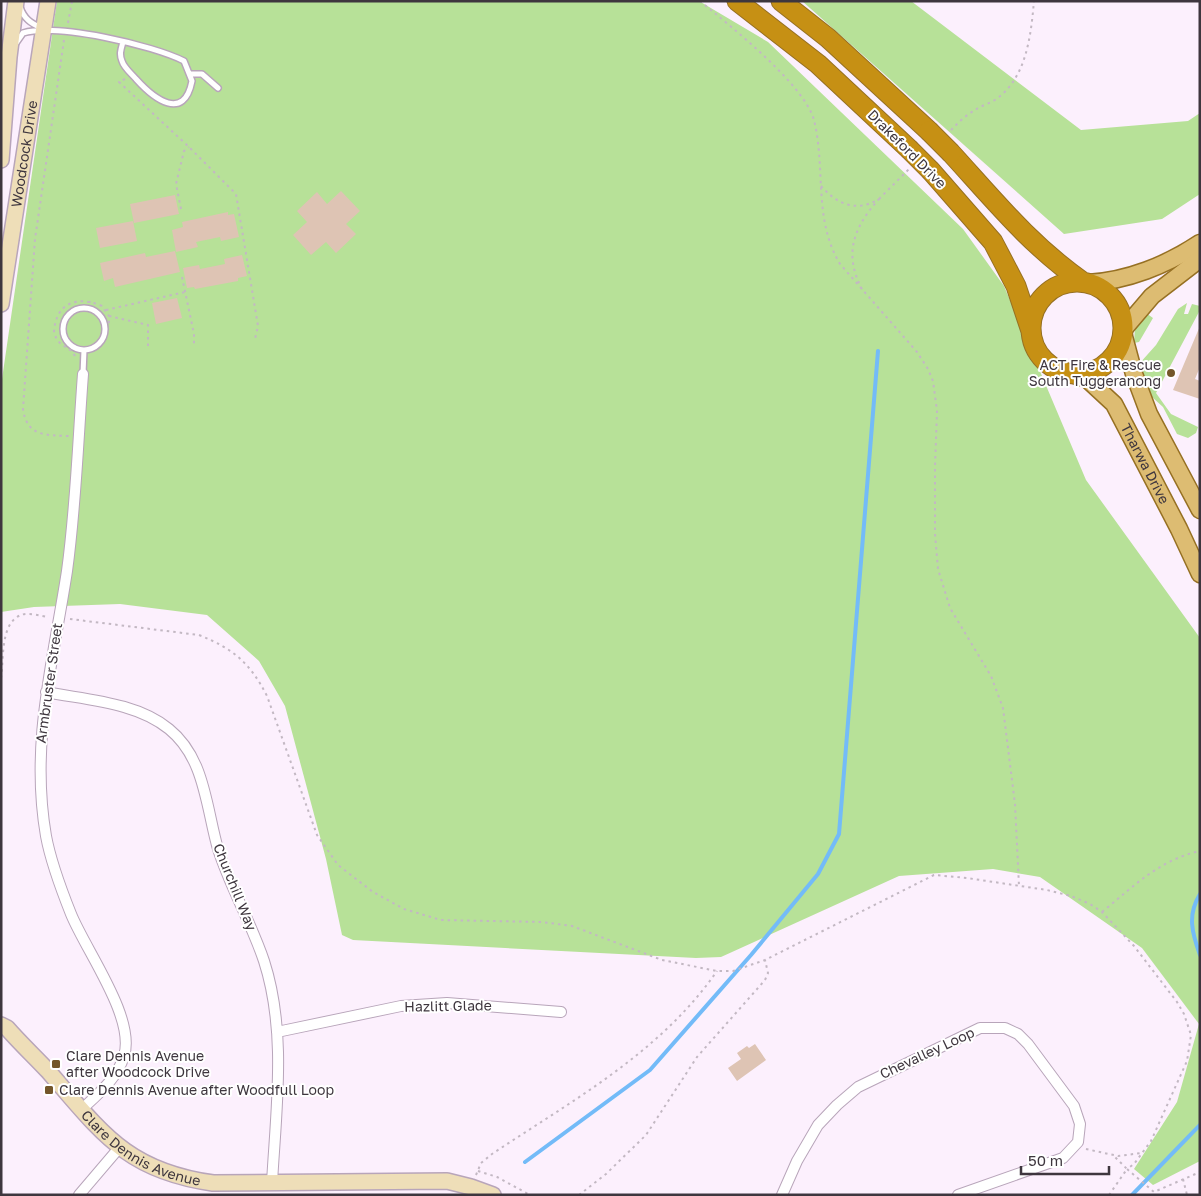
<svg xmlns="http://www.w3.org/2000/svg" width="1201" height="1196" font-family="'Golos Text',sans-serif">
<rect width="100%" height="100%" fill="#fcf0fd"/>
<path fill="#b7e198" d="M57,1h642l69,41 195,187 41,57 82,194 114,158v523l-47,24 -19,-16 43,-67 22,-78 -57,-76 -102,-71 -47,-8 -94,7 -178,81 -25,1 -343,-18 -11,-5 -16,-76 -41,-153 -26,-45 -52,-46 -87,-11 -86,3 -33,5v-226z
M802,1h109l170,129 107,-9 12,-8v81l-38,25 -98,15z
M1187,303l-3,11h4l4,-10 8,2v4l-44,83 15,21 27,13 -2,6 -8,5 -11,-4 -14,-27 -11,-10 -13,-33 17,-19 22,-36z
M1146,313l7,5 -14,24 -5,1 1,-16z"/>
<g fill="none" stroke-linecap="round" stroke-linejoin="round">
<path stroke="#73bbf8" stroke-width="4" d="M1200,894c-13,21 -8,39 0,61
M525,1162l125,-92 101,-115 67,-81 21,-40 39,-483
M1132,1195l68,-70"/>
</g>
<path fill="#dec4b4" d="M341,191l19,20 -14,13 10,10 -20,19 -10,-11 -15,13 -18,-20 14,-13 -10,-11 20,-19 10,12z
M175,195l4,19 -45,9 -4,-19z
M228,212v3l6,-1 5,23 -18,4 -1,-4 -24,5 2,5 -22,5 -4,-22 11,-3 -1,-5z
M133,221l4,20 -37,7 -4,-20z
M175,251l5,21 -65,15 -2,-9 -9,3 -4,-18 45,-10 1,4z
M242,255l5,21 -9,2v3l-43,8 -1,-2 -7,1 -4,-20 16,-3 1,4 25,-5 -1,-5z
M177,298l5,20 -26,6 -4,-21z
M1200,326v41l-5,12 5,2v18l-27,-9z
M755,1044l11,16 -29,21 -9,-13 13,-9 -4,-6 10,-7 2,2z"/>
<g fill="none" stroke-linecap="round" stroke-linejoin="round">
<g stroke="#b8a5ba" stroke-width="8">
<path id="lane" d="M20,7c4,12 11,16 21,21
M16,43l7,-10c34,-10 129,12 161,28l8,20c-8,41 -38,18 -56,-2 -4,-5 -12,-11 -14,-18 -3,-7 -1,-12 1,-19
M191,74h11l16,14
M63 329a21 21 0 1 1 42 0a21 21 0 1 1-42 0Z
M83,374l1,-24"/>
</g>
<g stroke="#b8a5ba" stroke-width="12">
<path id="street" d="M46,692c40,8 90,10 123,37 36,29 37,78 49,120 12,38 33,73 46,112 23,71 12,148 8,222
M277,1032l124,-26 46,-3 114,9
M81,1110c16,-15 36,-31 43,-54 12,-38 -38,-105 -53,-142 -10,-25 -20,-51 -25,-78 -16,-92 7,-174 21,-265 9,-65 11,-131 16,-197
M79,1195l40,-47
M782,1195l15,-34 21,-36 19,-20 21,-18 122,-59h25l13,6 10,10 46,62 6,18 -2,18 -15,16 -105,37"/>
</g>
<g stroke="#b8a5ba" stroke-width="18">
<g id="secondary">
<path d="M1,160l8,-103 7,-56"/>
<path id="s1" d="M1,304l47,-303"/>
<path id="s2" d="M1,1025l6,3c13,15 28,29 42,44 53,61 78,99 164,111l234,-2 24,6 22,8"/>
</g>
</g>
<g stroke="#967023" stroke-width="19">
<g id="primary">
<path d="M1088,283c39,-2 79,-18 112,-40"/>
<path d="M1123,330l29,-34 48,-37"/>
<path d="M1123,333l11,41 15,40 51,96"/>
<path id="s3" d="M1068,373l19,6 27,25 65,125 21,45"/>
</g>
</g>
<g stroke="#967023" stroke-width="21">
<path id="highway" d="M737,1l81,63 91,85
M781,1l47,37 101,93
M951,153c43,47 79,92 132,129
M931,171l62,71 23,44 15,45
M1031 328a46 46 0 1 1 92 0a46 46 0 1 1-92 0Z"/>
</g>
<path stroke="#c3b8c3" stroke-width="2" stroke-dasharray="2.5 4" stroke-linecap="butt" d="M700,1c30,25 104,83 114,119 12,49 -1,99 26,144l77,88 11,17 5,12 4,30 -2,56v67l3,35 12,39 41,68 12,32 12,96 4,82
M68,23l4,-22
M64,40l-29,199 -12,170c4,28 23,26 46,27
M125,79l-6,3 70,65 47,47 22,132 -3,13
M951,130c7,-7 15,-15 24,-20 7,-5 17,-7 24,-13 28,-22 32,-63 35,-96
M821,186c16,18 35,27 58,13 -26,29 -36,56 -16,92
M879,199l30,-30
M181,209l-5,-25 8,-33 5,-4
M182,277l12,57v13
M87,309l3,-8
M106,310l79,-18
M109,316l39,9v22
M75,356c-6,-11 -16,-8 -21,-23 1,-30 23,-38 48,-27l7,10v9
M70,619l129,16c35,14 51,28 68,61l50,139 21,30 35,27 31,17 37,11 101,2 30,4 90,34 55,11h16l32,-11 169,-85 33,3 80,12 24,6 19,8 12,8 32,34 43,56 7,12 7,21 -4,26 -36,80 -17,23 -7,5 27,23 46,-20
M1,678c3,-19 -1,-55 20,-63 7,-3 20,1 27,2
M1102,912c32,-26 57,-52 98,-61
M1086,1149l32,7 24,-3
M478,1171l19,6 33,18
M476,1175l5,-12 11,-9c81,-54 168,-101 225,-183
M1183,1179l4,16
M579,1195l27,-21 40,-39 51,-78 68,-77 3,-7 -3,-13
M1109,1195l18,-26 -13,-13"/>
<use href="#lane" stroke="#fff" stroke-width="5"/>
<use href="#street" stroke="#fff" stroke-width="10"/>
<use href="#secondary" stroke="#eedeb8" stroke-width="15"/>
<use href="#primary" stroke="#ddbc72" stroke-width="16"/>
<use href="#highway" stroke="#c69014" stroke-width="19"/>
<g stroke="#967023" stroke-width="21" stroke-linecap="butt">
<path id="highway-bridge" d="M929,131l22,22
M909,149l22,22"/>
</g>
<use href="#highway-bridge" stroke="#c69014" stroke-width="19"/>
</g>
<g fill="#73562a" stroke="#fff" stroke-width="2">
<circle cx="1171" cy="373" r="5"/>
<rect x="51" y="1059" width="10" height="10" rx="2.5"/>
<rect x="44" y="1085" width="10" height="10" rx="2.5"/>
</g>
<g text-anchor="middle" stroke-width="4" stroke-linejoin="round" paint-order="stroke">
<g font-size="14" fill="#3e363e" stroke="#fff">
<text transform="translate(907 149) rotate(45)" y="5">Drakeford Drive</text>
<text dy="5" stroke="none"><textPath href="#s1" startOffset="152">Woodcock Drive</textPath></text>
<text dy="5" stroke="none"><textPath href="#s3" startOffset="124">Tharwa Drive</textPath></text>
<text transform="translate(49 683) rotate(-82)" y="5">Armbruster Street</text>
<text transform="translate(235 887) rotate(68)" y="5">Churchill Way</text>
<text transform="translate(448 1006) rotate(-1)" y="5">Hazlitt Glade</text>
<text transform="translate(927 1053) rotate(-25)" y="5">Chevalley Loop</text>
<text dy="5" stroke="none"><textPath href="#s2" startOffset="190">Clare Dennis Avenue</textPath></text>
</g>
<g font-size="14" fill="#3e363e" stroke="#fff" text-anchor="start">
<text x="1161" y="370" text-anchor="end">ACT Fire &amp; Rescue<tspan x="1161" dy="16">South Tuggeranong</tspan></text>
<text x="66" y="1061">Clare Dennis Avenue<tspan x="66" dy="16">after Woodcock Drive</tspan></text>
<text x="59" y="1095">Clare Dennis Avenue after Woodfull Loop</text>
</g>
</g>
<rect width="1201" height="1196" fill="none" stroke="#3e363e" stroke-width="5"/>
<path d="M1021 1166v8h88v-8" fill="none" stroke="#3e363e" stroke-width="2.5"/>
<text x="1028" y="1166" font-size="15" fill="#3e363e" stroke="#ffffff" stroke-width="4" paint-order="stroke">50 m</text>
</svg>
